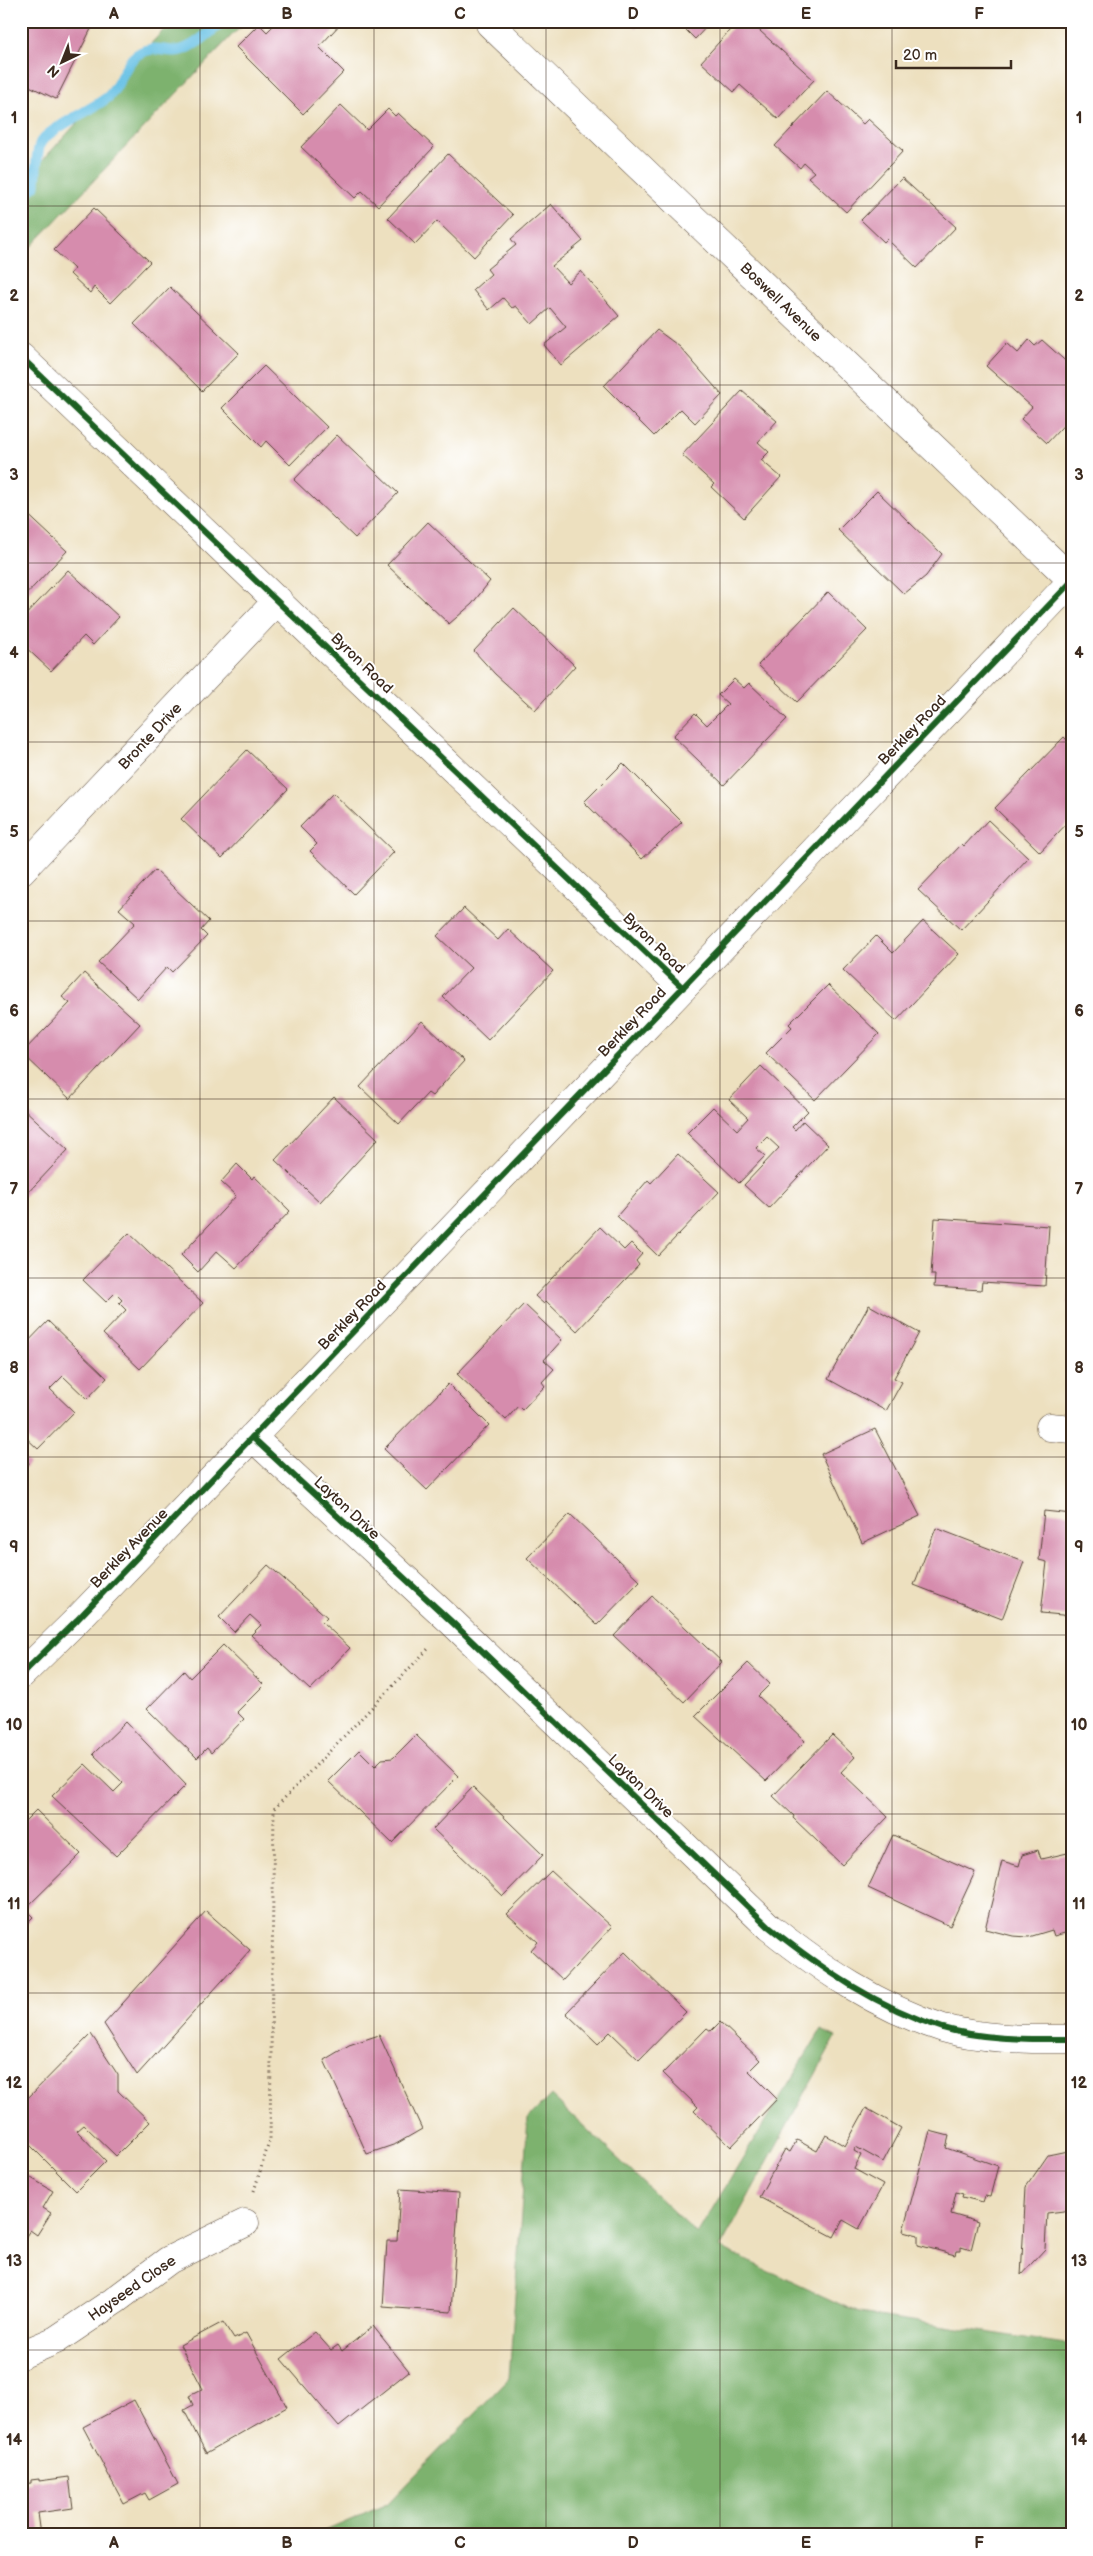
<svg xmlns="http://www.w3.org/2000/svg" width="1093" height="2556" font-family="'Balsamiq Sans',sans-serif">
<rect width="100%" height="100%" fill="#fff"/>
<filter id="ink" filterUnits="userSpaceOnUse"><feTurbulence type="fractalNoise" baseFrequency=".02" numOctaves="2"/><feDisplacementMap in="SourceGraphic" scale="10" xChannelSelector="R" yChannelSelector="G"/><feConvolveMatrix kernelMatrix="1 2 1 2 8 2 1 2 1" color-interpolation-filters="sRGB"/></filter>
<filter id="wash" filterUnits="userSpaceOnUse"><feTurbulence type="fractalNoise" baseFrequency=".0096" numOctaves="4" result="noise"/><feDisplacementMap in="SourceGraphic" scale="20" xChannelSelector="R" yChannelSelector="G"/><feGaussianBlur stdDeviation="1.12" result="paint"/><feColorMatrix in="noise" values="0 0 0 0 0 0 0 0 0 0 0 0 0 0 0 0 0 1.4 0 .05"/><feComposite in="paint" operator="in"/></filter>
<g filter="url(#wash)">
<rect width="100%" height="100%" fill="#ede0bf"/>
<path fill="#7db26e" stroke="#5c6e46" d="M172,21h77l-15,12 -213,224v-86l17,-6z
M821,2030l15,7 -116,211 139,65 213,32v190h-756l71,-31 122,-126 19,-260 23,-23 146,139z"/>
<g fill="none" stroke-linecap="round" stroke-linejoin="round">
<path stroke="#67c1e5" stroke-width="11" d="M21,197l14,-12c1,-13 1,-29 5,-41 4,-13 54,-35 68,-47 13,-12 15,-33 30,-43 14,-9 23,-3 37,-3 16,0 36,-20 48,-30"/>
</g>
<g id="blocks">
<path fill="#d68cad" d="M21,21l73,2 -38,76 -35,-17z
M278,21h65l-24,26 25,25 -41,42 -67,-67 23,-23 8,8z
M629,21h13l-6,7z
M677,21h35l-17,18z
M738,21h11l65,59 -36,39 -38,-34 -6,7 -33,-30z
M827,91l36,33 5,-5 35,32 -57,61 -38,-35 6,-5 -10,-9 -4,5 -25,-22z
M341,105l26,25 21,-21 7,7 3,-3 36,34 -56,59 -16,-15 -7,7 -54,-51z
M448,154l65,61 -39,42 -37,-36 -22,23 -27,-26z
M902,178l54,49 -39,41 -30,-29 -3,3 -23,-22z
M551,204l32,37 -31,25 16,17 13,-12 38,45 -58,49 -17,-20 22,-18 -16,-19 -18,16 -16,-18 -4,2 -9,-10 -14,12 -16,-20 18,-16 -4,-5 29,-24 -5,-6z
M94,208l56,54 -40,41 -16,-16 -4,6 -20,-19 4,-5 -20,-19z
M170,287l69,66 -37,38 -68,-67z
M657,330l23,17 42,48 -27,28 -14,-14 -27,27 -50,-50z
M1029,340l6,6 7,-6 30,27v49l-25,27 -26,-24 11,-12 -46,-41 21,-23 11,10z
M264,366l63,61 -37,38 -24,-24 -5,6 -39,-39z
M742,391l35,30 -19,21 11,10 -8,8 20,17 -37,41 -33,-31 3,-3 -32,-29z
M337,435l61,58 -43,45 -61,-58z
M877,491l65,63 -16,22 -22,18 -66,-64z
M21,508l46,43 -46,49z
M428,522l62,59 -18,23 -23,20 -62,-59z
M68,570l51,47 -26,28 -9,-9 -33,35 -30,-28v-23z
M828,592l39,38 -70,72 -39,-37z
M514,608l61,58 -40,44 -40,-36 -21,-23z
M734,679l10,9 5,-5 38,36 -63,66 -51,-49 22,-23 12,12 21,-21 -10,-9z
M1064,737l8,8v73l-32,34 -45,-44z
M247,750l41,39 -66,69 -41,-39z
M623,763l59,59 -40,37 -58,-57z
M333,793l61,59 -40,42 -44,-43 7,-7 -17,-17z
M988,820l40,38 -67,72 -43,-40 44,-46 2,2z
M155,870l54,51 -8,9 6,6 -35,36 -5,-5 -29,32 -40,-37 37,-39 -16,-14z
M464,908l34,32 10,-11 45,42 -65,69 -45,-43 28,-29 -34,-32z
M923,921l36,33 -63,67 -53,-51 33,-34 17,17z
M84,973l56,51 -70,75 -48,-46 48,-50 -8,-6z
M828,985l51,49 -64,66 -49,-47 26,-26 -3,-3z
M422,1021l42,40 -32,35 -4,-3 -29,31 -39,-37z
M761,1066l47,45 -16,16 3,3 8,-9 25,24 -59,63 -25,-23 35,-37 -12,-11 -11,11 9,8 -26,27 -52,-50 26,-26 24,23 11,-12 -19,-18z
M334,1097l44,42 -58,63 -45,-42z
M21,1106l47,44 -47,50z
M678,1154l41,38 -61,64 -41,-40 31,-36 3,3z
M237,1164l15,15 2,-3 36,35 -54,57 -19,-17 -19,21 -17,-17 55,-59 -15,-14z
M935,1218l114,8 -4,60 -63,-4 -1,8 -47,-3 1,-12h-4z
M600,1227l24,23 7,-7 11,11 -6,7 3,4 -62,66 -31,-30 -2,3 -9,-8z
M129,1233l74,70 -63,66 -37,-35 23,-24 -7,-7 3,-3 -7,-7 -9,9 -23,-22z
M1072,1286v18l-5,-1z
M524,1304l38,36 -18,20 10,9 -12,13 3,4 -23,24 -4,-4 -12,14 -49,-46z
M869,1305l50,28 -25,45 8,4 -16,29 -58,-32z
M48,1321l59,57 -20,21 -24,-23 -13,13 24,23 -36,37 -17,-16v-84z
M448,1384l41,41 -62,65 -43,-41z
M875,1429l45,87 -58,27 -41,-89z
M21,1456l8,7 -8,11z
M1044,1511l28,3v102l-31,-3 6,-51 -8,-2z
M570,1514l70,67 -43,44 -70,-67z
M936,1528l88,34 -22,57 -88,-34z
M268,1565l59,52 -5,5 28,26 -40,42 -59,-55 10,-10 -11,-10 -16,17 -15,-15z
M652,1596l70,66 -38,40 -70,-66z
M223,1645l41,40 -27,27 7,7 -33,34 -4,-5 -10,10 -50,-49 37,-38 6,7z
M748,1663l22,21 -12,12 47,45 -39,40 -71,-65z
M126,1722l60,63 -70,71 -64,-60 33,-32 29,28 9,-9 -30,-29z
M416,1735l42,41 -66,67 -64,-62 31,-31 16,16 7,-7 11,-1z
M832,1735l23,22 -14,15 47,45 -46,48 -49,-47 1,-2 -21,-20z
M473,1787l70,68 -40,41 -70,-67z
M36,1810l45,44 -56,55 8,8 -12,12v-104z
M893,1835l82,37 -25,54 -82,-38z
M1038,1850l3,9 31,-7v79l-18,5 -2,-6 -23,7 -16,-1 -28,-7 17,-68 17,5 3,-11z
M551,1871l61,56 -49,53 -32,-30 7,-8 -31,-28z
M206,1911l44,39 -113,125 -33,-51z
M625,1952l61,60 -47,48 -29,-28 -12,12 -32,-31z
M720,2022l40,38 -11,11 28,28 -46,48 -37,-36 4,-4 -35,-34 44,-45 4,3z
M91,2034l27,41v16l32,31 -34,34 -32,-31 -7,6 29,30 -30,30 -51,-51 2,-2 -6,-5v-28z
M379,2035l43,94 -26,15 -29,10 -43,-94 25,-15z
M866,2108l35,20 -18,34 -27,-15 -2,4 7,4 -7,14 29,16 -24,44 -16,-9 -9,17 -75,-40 26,-48 5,3 7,-12 20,11 9,-16 19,11z
M930,2131l19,5 -3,12 52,18 -8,31 -5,-1 -2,6 -21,-5 1,-3 -7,-2 -5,22 27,8 -7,28 -10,-3v4h-5l-1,4 -37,-10v-10l-15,-4z
M1072,2150v60l-25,3 -2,36 -24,26 5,-88 22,-32z
M21,2172l32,19 -10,17 8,5 -14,22 -7,-5 -9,14z
M400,2189l59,4 -8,119 -68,-5 4,-66h10z
M223,2322l11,17 12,-6 41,74 -81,46 -22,-43 9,-5 -4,-9 14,-7 -23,-44z
M373,2326l36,45 -70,56 -58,-68 34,-27 16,18 7,-5 4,6z
M134,2400l44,84 -29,16 -4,-7 -21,11 -41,-77z
M69,2477l4,31 -35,5 3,22h-20v-51l10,-1v-3l8,-1v2z"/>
</g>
</g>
<g filter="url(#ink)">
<use href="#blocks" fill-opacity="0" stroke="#564536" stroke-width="1"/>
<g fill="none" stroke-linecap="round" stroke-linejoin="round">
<g stroke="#564536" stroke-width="29">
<path id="street" d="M490,24l582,556
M21,357l662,631 -606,632 -56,55
M21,871l257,-271
M1050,1427l22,2
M252,1437l201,186 316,304c53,42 108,80 174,101 41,12 86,11 129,11
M21,2355l35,-15 58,-39 55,-41 76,-37"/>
</g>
<g stroke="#564536" stroke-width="29">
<path id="secondary" d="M683,988l389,-407"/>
</g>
<path stroke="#564536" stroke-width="3" stroke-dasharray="1 4" stroke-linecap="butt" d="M254,2191l16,-52 4,-330 156,-162"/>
<use href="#street" stroke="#fff" stroke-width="28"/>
<use href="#secondary" stroke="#fff" stroke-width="28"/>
<g stroke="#fff" stroke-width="9">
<path id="cycleway" d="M21,357l662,631
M252,1437l201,186 316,304c53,42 108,80 174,101 41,12 86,11 129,11
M21,1675l56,-55 995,-1039"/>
</g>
<use href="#cycleway" stroke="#1b5e20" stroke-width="6"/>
</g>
</g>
<path fill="none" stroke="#3b2a1e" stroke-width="1" stroke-opacity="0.55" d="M200,21v2514M374,21v2514M546,21v2514M720,21v2514M892,21v2514M21,206h1051M21,385h1051M21,563h1051M21,742h1051M21,921h1051M21,1099h1051M21,1278h1051M21,1457h1051M21,1635h1051M21,1814h1051M21,1993h1051M21,2171h1051M21,2350h1051"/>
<g text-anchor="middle" stroke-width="4" stroke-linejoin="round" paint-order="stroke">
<g font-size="15" fill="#3b2a1e" stroke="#fff">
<text transform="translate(781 302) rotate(44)" y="5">Boswell Avenue</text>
<text transform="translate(362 663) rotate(44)" y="5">Byron Road</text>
<text transform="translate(912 730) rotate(-46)" y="5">Berkley Road</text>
<text transform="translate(150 736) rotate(-47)" y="5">Bronte Drive</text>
<text transform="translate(654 943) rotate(44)" y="5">Byron Road</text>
<text transform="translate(632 1022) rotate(-46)" y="5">Berkley Road</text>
<text transform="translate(352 1315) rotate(-46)" y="5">Berkley Road</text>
<text transform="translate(347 1508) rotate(43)" y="5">Layton Drive</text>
<text transform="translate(129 1548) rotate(-46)" y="5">Berkley Avenue</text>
<text transform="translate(641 1786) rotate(44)" y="5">Layton Drive</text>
<text transform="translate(132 2288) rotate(-35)" y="5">Hayseed Close</text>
</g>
</g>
<rect width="1093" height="2556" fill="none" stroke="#fff" stroke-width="55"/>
<g transform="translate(62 62) rotate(223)" stroke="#ffffff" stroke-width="4" paint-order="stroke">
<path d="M0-4L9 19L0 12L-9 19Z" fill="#3b2a1e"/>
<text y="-8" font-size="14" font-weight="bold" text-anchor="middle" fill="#3b2a1e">N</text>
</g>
<path d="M896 60v8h115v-8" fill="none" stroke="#3b2a1e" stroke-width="2.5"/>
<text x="903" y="60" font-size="15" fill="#3b2a1e" stroke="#ffffff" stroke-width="4" paint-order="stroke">20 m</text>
<rect x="28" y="28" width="1038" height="2500" fill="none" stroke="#3b2a1e" stroke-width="2"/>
<g font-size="16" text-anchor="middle" font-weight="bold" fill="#3b2a1e">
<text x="114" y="19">A</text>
<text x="287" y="19">B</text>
<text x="460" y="19">C</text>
<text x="633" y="19">D</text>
<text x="806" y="19">E</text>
<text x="979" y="19">F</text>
<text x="14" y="123">1</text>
<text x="1079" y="123">1</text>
<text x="14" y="301">2</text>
<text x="1079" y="301">2</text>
<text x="14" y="480">3</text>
<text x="1079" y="480">3</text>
<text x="14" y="658">4</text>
<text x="1079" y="658">4</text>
<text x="14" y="837">5</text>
<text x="1079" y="837">5</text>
<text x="14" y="1016">6</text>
<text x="1079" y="1016">6</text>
<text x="14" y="1194">7</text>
<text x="1079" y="1194">7</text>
<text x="14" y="1373">8</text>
<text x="1079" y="1373">8</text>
<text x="14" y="1552">9</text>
<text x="1079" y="1552">9</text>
<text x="14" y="1730">10</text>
<text x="1079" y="1730">10</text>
<text x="14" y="1909">11</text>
<text x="1079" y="1909">11</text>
<text x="14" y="2088">12</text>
<text x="1079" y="2088">12</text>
<text x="14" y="2266">13</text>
<text x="1079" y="2266">13</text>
<text x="14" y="2445">14</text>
<text x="1079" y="2445">14</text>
<text x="114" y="2548">A</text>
<text x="287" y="2548">B</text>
<text x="460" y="2548">C</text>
<text x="633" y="2548">D</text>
<text x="806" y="2548">E</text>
<text x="979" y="2548">F</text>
</g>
</svg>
